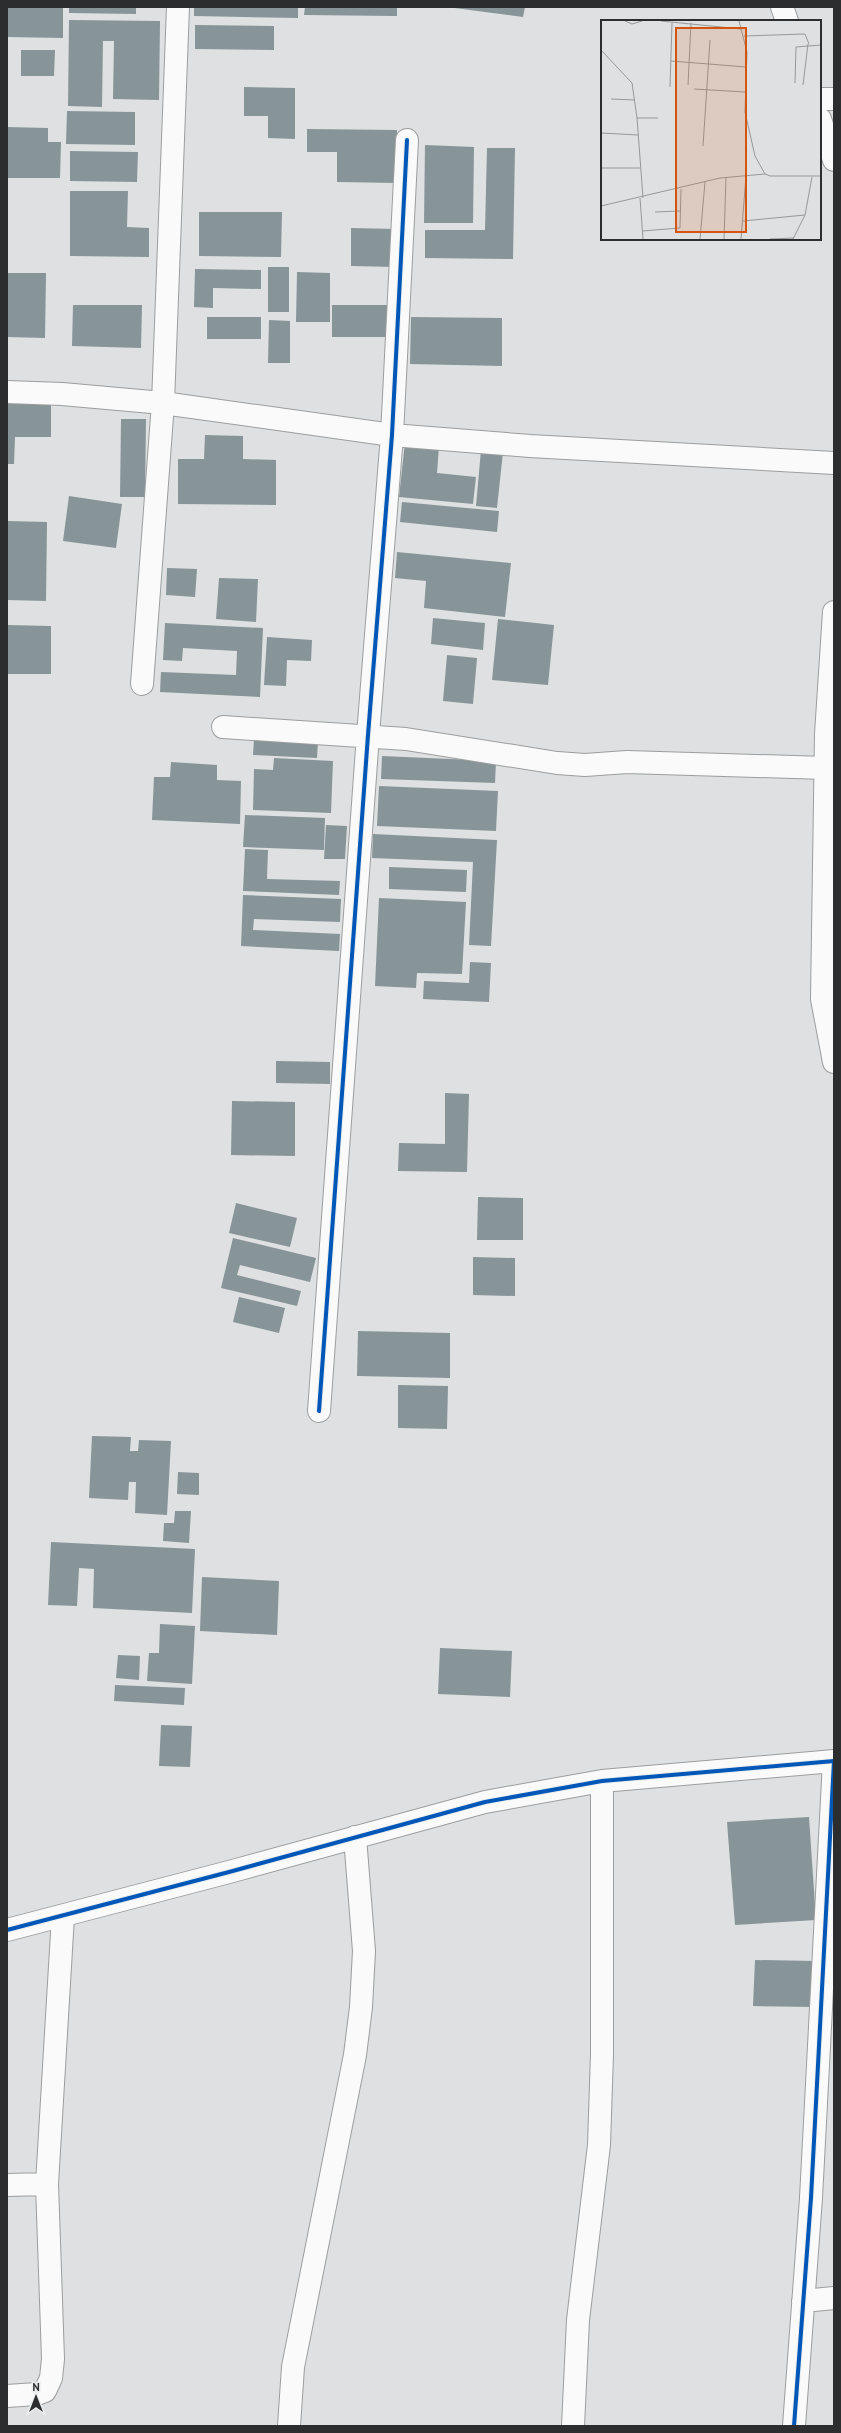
<svg xmlns="http://www.w3.org/2000/svg" width="841" height="2433" font-family="'PT Sans',sans-serif">
<rect width="100%" height="100%" fill="#dee0e1"/>
<path fill="#879598" d="M7,7h56v31l-56,-1z
M69,7h67v7l-67,-1z
M194,7h104v11l-104,-2z
M305,7h92v9l-93,-1z
M447,7h78l-2,10z
M69,20l91,1 -1,79 -46,-1 1,-58h-11l-1,66 -34,-1z
M195,25l79,1v24l-79,-1z
M21,50h34l-1,26h-33z
M244,87l51,1v51l-27,-1v-22h-24z
M67,111l68,1v33l-69,-1z
M7,127l41,1v14h13l-1,36h-53z
M307,129l90,1v53l-60,-1v-30h-30z
M425,145l49,2 -1,76h-49z
M487,148h28l-2,111 -88,-1v-28h60z
M70,151l68,1 -1,30 -67,-1z
M70,191h58l-1,36 22,1v29l-79,-1z
M199,212h83l-1,45 -82,-1z
M351,228l46,1v38l-46,-1z
M268,267h21v45h-21z
M195,269l66,1v19l-48,-1v20l-19,-1z
M297,272l33,1v49h-34z
M7,273h39l-1,65 -38,-1z
M73,305h69l-1,43 -69,-2z
M332,305h57v32h-57z
M207,317h54v22h-54z
M411,317l91,1v48l-92,-2z
M269,320l21,1v42h-22z
M7,403h44v34h-36l-1,27h-7z
M121,419h25l-1,78h-25z
M205,435l38,1v23l33,1v45l-98,-1v-45h26z
M405,442l34,4 -2,27 39,4 -3,27 -74,-7z
M481,450l22,2 -6,56 -21,-2z
M69,496l53,8 -6,44 -53,-7z
M402,502l97,9 -2,21 -97,-10z
M7,521l40,1 -1,79 -39,-1z
M397,552l114,11 -6,54 -81,-9 2,-27 -31,-3z
M167,568l30,1 -2,28 -29,-2z
M219,578l39,1 -2,43 -40,-3z
M433,618l52,5 -2,27 -52,-6z
M498,619l56,6 -6,60 -56,-5z
M165,623l98,5 -3,69 -100,-5 1,-20 75,3 1,-24 -54,-3 -1,13 -19,-1z
M7,625l44,1v48h-44z
M267,637l45,3 -1,21 -24,-1 -1,26 -22,-1z
M447,655l30,3 -4,46 -30,-3z
M254,739l64,3 -1,16 -64,-3z
M382,756l114,5 -1,22 -114,-4z
M274,758l59,3 -2,52 -78,-3 1,-41 19,1z
M171,762l46,3v15l24,1 -1,43 -88,-4 2,-43h16z
M379,786l119,5 -2,40 -119,-5z
M245,815l80,3 -1,32 -81,-3z
M326,825l21,1 -2,33h-21z
M373,834l124,6 -6,106 -22,-1 4,-83 -101,-4z
M245,849l23,1 -1,29 73,2 -1,14 -96,-4z
M389,867l78,3 -1,22 -77,-3z
M243,895l98,4 -1,23 -86,-3 -1,11 87,4 -1,17 -98,-5z
M379,898l87,4 -4,72 -45,-1 -1,15 -41,-2z
M470,962l21,1 -2,39 -66,-3 1,-18 45,2z
M276,1061l54,1v22l-54,-1z
M445,1093l24,1 -2,78 -69,-1 1,-28 46,1z
M232,1101l63,1v54l-64,-1z
M478,1197l45,1v42h-46z
M236,1203l61,15 -7,29 -61,-14z
M233,1238l83,20 -6,24 -70,-17 -3,10 64,16 -4,15 -76,-18z
M473,1257l42,1v38l-42,-1z
M239,1297l46,11 -6,25 -46,-11z
M358,1331l92,2v45l-93,-2z
M398,1385l50,1 -1,43 -49,-1z
M92,1436l39,1 -1,14h8l1,-11 32,1 -4,74 -32,-2 1,-31h-7l-1,18 -39,-2z
M178,1472l21,1v22l-22,-1z
M175,1511h16l-2,32 -26,-2 1,-18h10z
M51,1542l144,7 -3,64 -99,-5 1,-39 -15,-1 -2,38 -29,-1z
M202,1577l77,4 -2,54 -77,-4z
M160,1624l35,2 -3,58 -45,-3 2,-28h10z
M440,1648l72,3 -2,46 -72,-3z
M118,1655l22,1 -1,24 -23,-2z
M115,1685l70,3 -1,17 -70,-4z
M161,1725l31,1 -2,41 -31,-1z
M809,1817l7,103 -81,5 -8,-103z
M755,1960l60,1 -1,46 -61,-1z"/>
<g fill="none" stroke-linecap="round" stroke-linejoin="round">
<g stroke="#9c9d9e" stroke-width="24">
<path id="minor" d="M820,99h14
M7,392l55,2 101,9 229,32 138,11 304,17
M142,684l21,-281 15,-396
M223,727l183,12 151,24 28,2 42,-3 199,6
M319,1411l49,-676 24,-300 15,-295
M7,1930l222,-58 256,-70 117,-21 232,-20 -23,437 -17,228
M7,2185l40,-1
M803,2301l31,-3
M7,2396l30,-2 8,-3 6,-13 2,-19 -6,-175 16,-268
M289,2426l4,-59 62,-312 6,-48 3,-56 -9,-114
M573,2426l5,-106 21,-175 3,-91v-273"/>
</g>
<g stroke="#9c9d9e" stroke-width="24">
<path id="tertiary" d="M782,7l5,14
M820,119l14,41
M834,612l-8,122 -4,265 12,63"/>
</g>
<use href="#minor" stroke="#fafafa" stroke-width="22"/>
<use href="#tertiary" stroke="#fafafa" stroke-width="22"/>
<g stroke="#eaeeef" stroke-width="6">
<path id="cycleway" d="M319,1411l49,-676 24,-300 15,-295
M7,1930l222,-58 256,-70 117,-21 232,-20 -23,437 -17,228"/>
</g>
<use href="#cycleway" stroke="#0057b8" stroke-width="4"/>
</g>
<g transform="translate(601 20)">
<rect width="220" height="220" fill="#dee0e1"/>
<path fill="none" stroke="#979899" stroke-width="1" d="M24,1l7,3 10,-3M60,1l80,8M138,1l8,31 -2,60 10,44 10,18 5,2h51M143,16l61,-2 4,10M0,30l31,33 5,35 6,80M70,41l75,6M194,63l1,-36 25,-2M87,65l3,-62M202,65l5,-41M69,67l2,-64M93,69l51,3M10,79l24,1M36,98h21M0,113l37,2M102,126l7,-106M0,148h39M39,178l3,41M0,186l119,-28 45,-4M54,192l25,-1M142,201l62,-6M41,211l38,-3 1,-39M99,219l5,-57M123,219l2,-62M140,219l5,-63M169,219l24,-1M192,219l12,-24 7,-38"/>
<path fill="#d5550f" fill-opacity="0.15" stroke="#d5550f" stroke-width="2" d="M75,8h70v204h-70z"/>
<rect width="220" height="220" fill="none" stroke="#2c2d2e" stroke-width="2"/>
</g>
<rect width="841" height="2433" fill="none" stroke="#2c2d2e" stroke-width="16"/>
<g transform="translate(36 2397)" stroke="#eaeeef" stroke-width="3" paint-order="stroke">
<path d="M0-3L7 15L0 10L-7 15Z" fill="#2c2d2e"/>
<text y="-6" font-size="11" font-weight="bold" text-anchor="middle" fill="#2c2d2e">N</text>
</g>
</svg>
